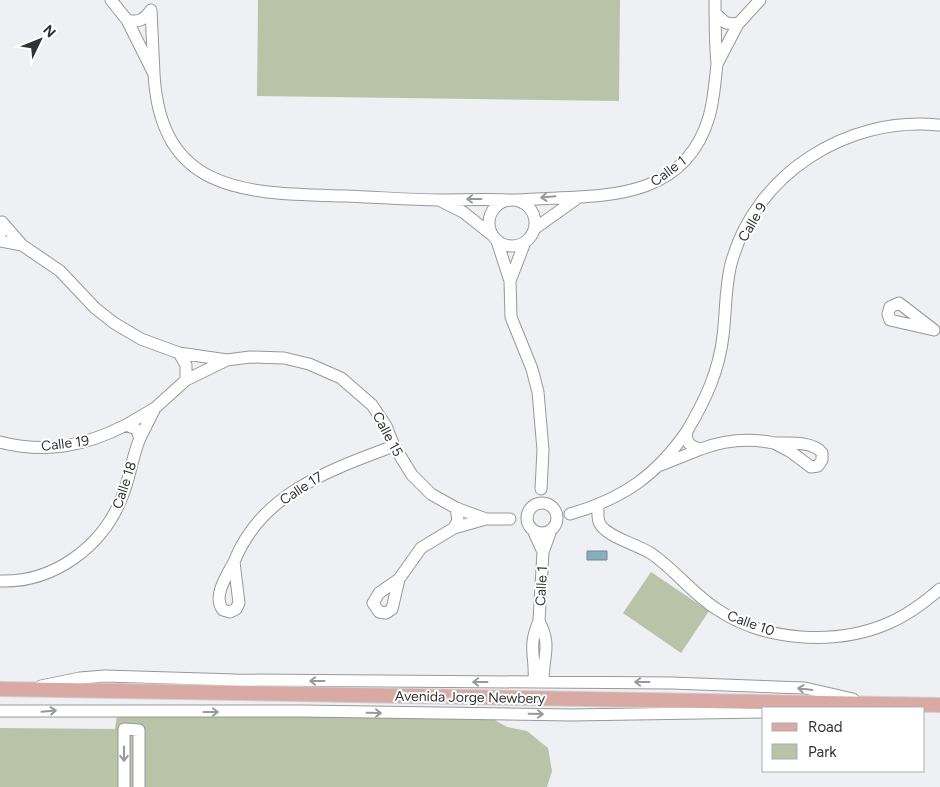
<svg xmlns="http://www.w3.org/2000/svg" width="940" height="787" font-family="Figtree,sans-serif">
<rect width="100%" height="100%" fill="#eff0f3"/>
<path fill="#b8c3a7" d="M258,0h362l-1,101 -362,-5z
M651,572l58,39 -28,42 -58,-40z
M117,714l376,5 14,8 20,4 21,17 4,23 -5,16h-547v-59l115,1z"/>
<path fill="#88aebb" stroke="#6e8992" d="M587,551h20v9h-20z"/>
<g fill="none" stroke-linecap="round" stroke-linejoin="round">
<g stroke="#97989b" stroke-width="13">
<path id="minor" d="M111,0l16,20 27,54 -3,-64c-7,10 -13,13 -24,10
M715,13l11,10 12,1 -21,40c-2,-22 -2,-43 -2,-64
M738,24l22,-24
M154,74c7,122 96,119 191,122 32,1 64,4 95,4 23,0 45,-1 68,0
M516,200c74,-6 166,8 193,-83 5,-17 6,-36 8,-53
M489 223a23 23 0 1 1 46 0a23 23 0 1 1-46 0Z
M441,201l22,11 29,23
M534,229l45,-32
M0,236l2,-14 20,23 38,26 35,37 19,15 27,16 38,14
M0,241l22,4
M497,241l13,40 15,-39
M510,281l1,36 21,52 6,23 5,58 -2,39
M899,303l35,27 -44,-10 -2,-6 2,-7z
M227,360l-41,20v-15l-7,-12 48,7 23,-3 34,1 25,6 32,14 31,27 14,21 8,20 18,29 19,19 25,14
M155,408l-15,30 -4,-9 -10,-4 29,-17 31,-28
M687,431c18,-30 32,-60 36,-95 3,-24 2,-48 8,-72 24,-90 116,-148 207,-139
M0,442c46,12 85,4 126,-17
M774,443c14,0 39,-2 48,10v7l-4,6 -7,1 -20,-15z
M701,449c24,-9 48,-11 73,-6
M527 518a15 15 0 1 1 30 0a15 15 0 1 1-30 0Z
M598,506c0,6 -1,13 2,18 7,13 39,21 52,30 23,16 40,39 63,54 49,34 121,38 174,15 19,-8 36,-21 51,-34
M570,514c52,-15 86,-38 117,-83 -2,11 3,16 14,18l-40,16
M486,519l-30,-11 2,12 -4,8 32,-9h24
M533,530l10,22 8,-22
M234,562c27,-69 96,-92 160,-116
M234,562l5,41 -3,6 -6,3 -7,-2c-11,-13 4,-35 11,-48z
M399,579l-7,30 -6,4 -7,-1 -6,-9 6,-10z
M399,579l22,-31 33,-20
M0,581c54,2 103,-35 122,-84 8,-19 10,-40 18,-59
M539,621l4,-69
M534,682c2,-28 -7,-33 5,-61 13,25 4,34 4,61
M41,686l39,-8 25,-2 131,4 436,3 133,5 48,11
M0,711h303l268,4 193,-3
M124,787v-58l15,1v57"/>
</g>
<g stroke="#cecece" stroke-width="16">
<path id="major" d="M0,689l940,16"/>
</g>
<use href="#minor" stroke="#fff" stroke-width="11"/>
<use href="#major" stroke="#d9a9a3" stroke-width="14"/>
</g>
<defs><path id="oneway-shaft" d="M-6 0H5M1.5-3L5.5 0L1.5 3" fill="none" stroke-width="1.6" stroke-linecap="round" stroke-linejoin="round" transform="scale(1.25)"/></defs>
<g stroke="#98999a">
<use href="#oneway-shaft" transform="translate(548 197) rotate(175)"/>
<use href="#oneway-shaft" transform="translate(474 199) rotate(-180)"/>
<use href="#oneway-shaft" transform="translate(317 681) rotate(-180)"/>
<use href="#oneway-shaft" transform="translate(480 682) rotate(-180)"/>
<use href="#oneway-shaft" transform="translate(642 682) rotate(-180)"/>
<use href="#oneway-shaft" transform="translate(805 689) rotate(-173)"/>
<use href="#oneway-shaft" transform="translate(49 711) rotate(-5)"/>
<use href="#oneway-shaft" transform="translate(211 712)"/>
<use href="#oneway-shaft" transform="translate(374 713) rotate(1)"/>
<use href="#oneway-shaft" transform="translate(536 714) rotate(1)"/>
<use href="#oneway-shaft" transform="translate(124 754) rotate(90)"/>
</g>
<g text-anchor="middle" stroke-width="4" stroke-linejoin="round" paint-order="stroke">
<g font-size="14" fill="#323334" stroke="#fff">
<text transform="translate(668 171) rotate(-37)" y="5">Calle 1</text>
<text transform="translate(752 222) rotate(-60)" y="5">Calle 9</text>
<text transform="translate(388 434) rotate(62)" y="5">Calle 15</text>
<text transform="translate(65 443) rotate(-7)" y="5">Calle 19</text>
<text transform="translate(124 485) rotate(-72)" y="5">Calle 18</text>
<text transform="translate(301 488) rotate(-33)" y="5">Calle 17</text>
<text transform="translate(541 586) rotate(-87)" y="5">Calle 1</text>
<text transform="translate(751 623) rotate(20)" y="5">Calle 10</text>
<text transform="translate(470 697) rotate(1)" y="5">Avenida Jorge Newbery</text>
</g>
</g>
<rect x="762" y="707" width="162" height="65" fill="#ffffff" stroke="#adadae"/>
<rect x="772" y="723" width="25" height="8" fill="#d9a9a3" stroke="#adadae"/>
<text x="808" y="732" font-size="15" fill="#323334">Road</text>
<rect x="772" y="744" width="25" height="15" fill="#b8c3a7" stroke="#adadae"/>
<text x="808" y="757" font-size="15" fill="#323334">Park</text>
<g transform="translate(40 40) rotate(47)" stroke="#ffffff" stroke-width="4" paint-order="stroke">
<path d="M0-4L9 19L0 12L-9 19Z" fill="#323334"/>
<text y="-8" font-size="14" font-weight="bold" text-anchor="middle" fill="#323334">N</text>
</g>
</svg>
